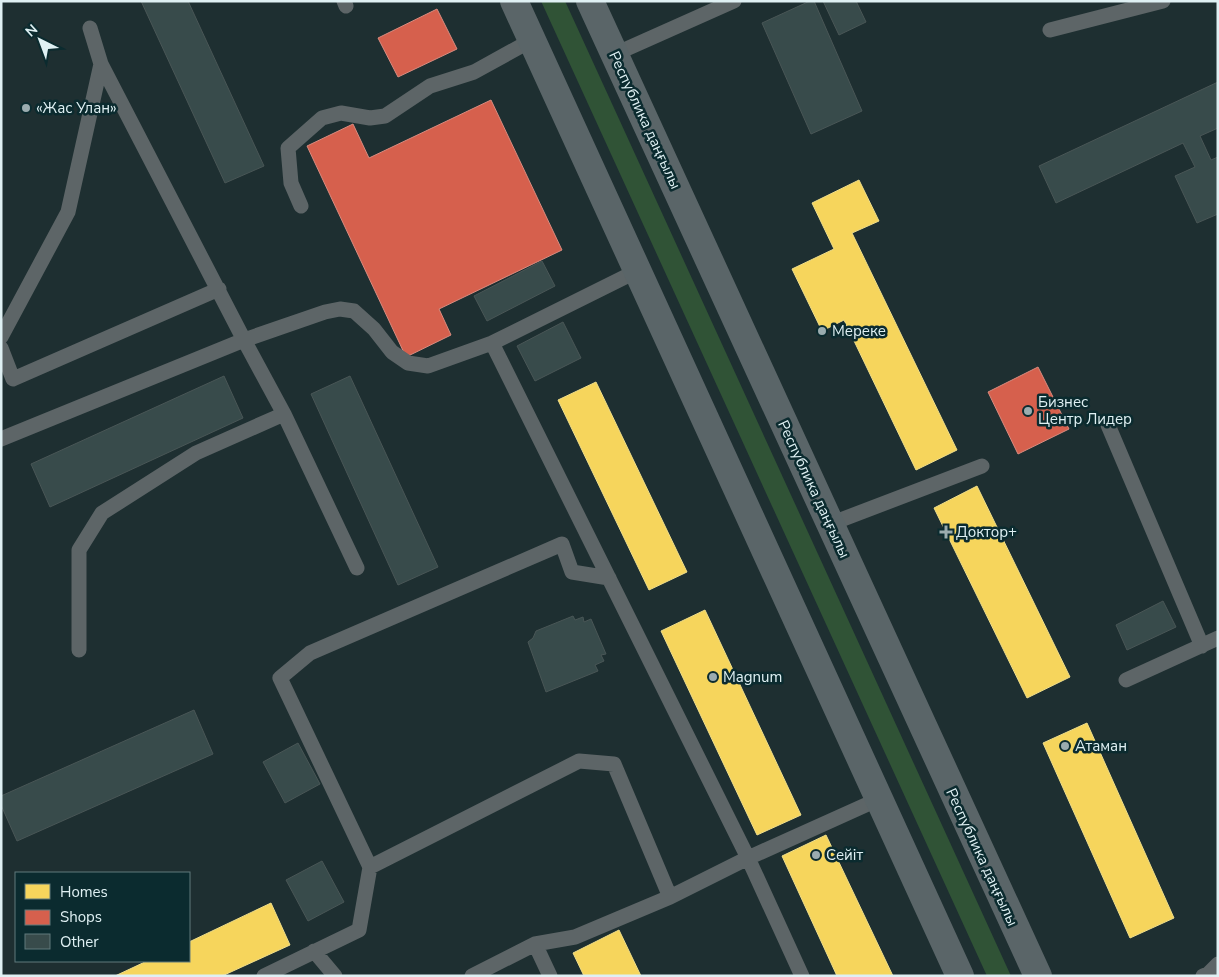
<svg xmlns="http://www.w3.org/2000/svg" width="1219" height="977" font-family="'Nunito Sans',sans-serif">
<rect width="100%" height="100%" fill="#1e2f31"/>
<path fill="#305336" d="M541,1h24l446,975h-24z"/>
<path fill="#f6d55c" stroke="#efdd89" d="M859,180l20,41 -27,12 105,217 -41,20 -72,-150 -22,11 -30,-62 42,-20 -22,-46z
M596,382l91,190 -38,18 -91,-190z
M977,486l93,191 -43,21 -93,-190z
M705,610l96,205 -44,20 -96,-204z
M1087,723l87,195 -44,20 -87,-195z
M826,835l67,141h-56l-55,-120z
M271,903l19,42 -68,31h-107l32,-15h42v-19z
M619,930l22,46h-57l-11,-23z"/>
<path fill="#d6604d" stroke="#d98b7f" d="M437,9l20,40 -59,28 -20,-39z
M491,100l71,150 -123,59 12,26 -45,22 -99,-211 46,-22 16,34z
M1038,367l31,62 -51,25 -30,-62z"/>
<path fill="#384b4b" stroke="#495656" d="M141,1h47l76,165 -39,17z
M810,1h4l48,110 -51,23 -49,-111z
M823,1h33l10,21 -27,13z
M1218,82v46l-18,8 11,24 7,-3v57l-21,9 -22,-47 20,-9 -12,-24 -127,60 -17,-37z
M542,261l13,25 -68,35 -13,-25z
M563,322l18,36 -46,23 -18,-35z
M224,376l19,42 -193,89 -19,-43z
M350,376l88,191 -40,18 -87,-191z
M1163,601l13,26 -49,23 -11,-25z
M573,616l2,4 8,-3 1,5 7,-3 15,35 -5,1 3,6 -9,4 3,6 -52,21 -18,-50 5,-4 3,-7z
M194,710l19,44 -196,87 -16,-36v-9z
M298,743l22,41 -35,19 -22,-41z
M322,861l22,41 -36,19 -22,-41z"/>
<g fill="none" stroke-linecap="round" stroke-linejoin="round">
<path stroke="#5d6567" stroke-width="15" d="M344,1l2,5
M1050,30l113,-29
M615,54l119,-53
M301,206l-10,-23 -3,-35 34,-30 19,-5 29,5 15,-2 45,-30 44,-14 58,-32
M1,337l67,-125 33,-148
M492,343l256,515 54,118
M1,348l12,31 206,-90
M284,414l73,154
M1108,425l94,221
M1,439l243,-99 -143,-276 -11,-36
M830,524l152,-58
M79,650v-100l23,-37 94,-60 88,-39 -40,-74 81,-28 15,-3 14,2 20,18 18,23 16,11 20,3 64,-23 145,-72
M1126,680l92,-42
M370,867l209,-106 35,3 56,133
M535,944l15,32
M314,951l21,25
M264,976l95,-46 11,-63 -90,-189 30,-25 252,-109 10,28 37,6
M472,976l63,-32 40,-7 95,-40 78,-39 131,-59
M1203,976l5,-2 10,-10"/>
<path stroke="#5a6568" stroke-width="28" d="M514,1l446,975
M590,1l448,975"/>
</g>
<g fill="#9bacaf" stroke="#0b2b2f" stroke-width="2">
<circle cx="26" cy="108" r="5"/>
<circle cx="822" cy="331" r="5"/>
<circle cx="1028" cy="411" r="5"/>
<path d="M943.5 524.5h5v5h5v5h-5v5h-5v-5h-5v-5h5z"/>
<circle cx="713" cy="677" r="5"/>
<circle cx="1065" cy="746" r="5"/>
<circle cx="816" cy="855" r="5"/>
</g>
<g text-anchor="middle" stroke-width="5" stroke-linejoin="round" paint-order="stroke">
<g font-size="15" fill="#dff0f3" stroke="#0b2b2f" text-anchor="start">
<text x="36" y="113">«Жас Улан»</text>
<text x="832" y="336">Мереке</text>
<text x="1038" y="407">Бизнес<tspan x="1038" dy="17">Центр Лидер</tspan></text>
<text x="956" y="537">Доктор+</text>
<text x="723" y="682">Magnum</text>
<text x="1075" y="751">Атаман</text>
<text x="826" y="860">Сейіт</text>
</g>
<g font-size="15" fill="#dff0f3" stroke="#0b2b2f">
<text transform="translate(645 120) rotate(65)" y="5">Республика даңғылы</text>
<text transform="translate(814 489) rotate(65)" y="5">Республика даңғылы</text>
<text transform="translate(982 857) rotate(65)" y="5">Республика даңғылы</text>
</g>
</g>
<rect width="1219" height="977" fill="none" stroke="#dff0f3" stroke-width="5"/>
<rect x="15" y="872" width="175" height="90" fill="#0b2b2f" stroke="#607a7d"/>
<rect x="25" y="884" width="25" height="15" fill="#f6d55c" stroke="#607a7d"/>
<text x="60" y="897" font-size="15" fill="#dff0f3">Homes</text>
<rect x="25" y="910" width="25" height="15" fill="#d6604d" stroke="#607a7d"/>
<text x="60" y="922" font-size="15" fill="#dff0f3">Shops</text>
<rect x="25" y="934" width="25" height="15" fill="#384b4b" stroke="#607a7d"/>
<text x="60" y="947" font-size="15" fill="#dff0f3">Other</text>
<g transform="translate(40 40) rotate(318)" stroke="#0b2b2f" stroke-width="4" paint-order="stroke">
<path d="M0-4L9 19L0 12L-9 19Z" fill="#dff0f3"/>
<text y="-8" font-size="14" font-weight="bold" text-anchor="middle" fill="#dff0f3">N</text>
</g>
</svg>
